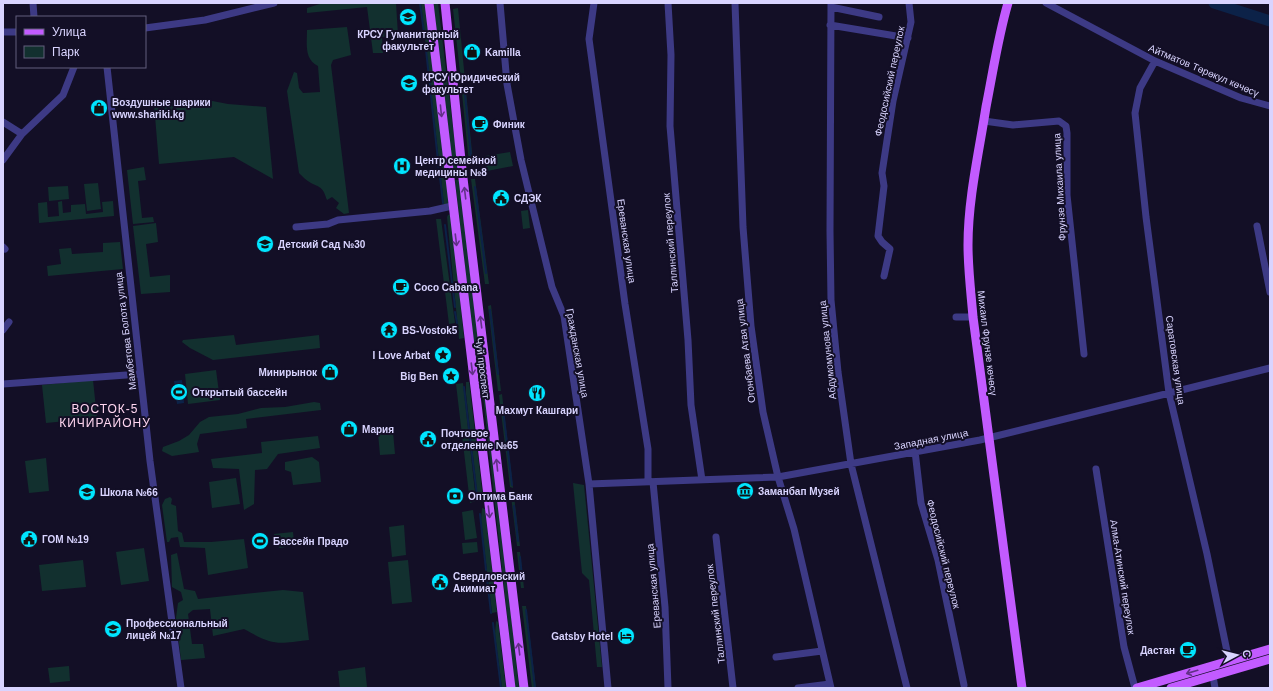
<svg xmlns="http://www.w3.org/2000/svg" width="1273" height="691" font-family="Arial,sans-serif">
<rect width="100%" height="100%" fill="#130f26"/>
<path fill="#12302f" d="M323,3h73l2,32 -16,2 1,16h-10l-6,-46 -60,6v-5z
M421,3h4l24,201 -5,1z
M433,3h5l20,166h-5z
M458,8l7,72 -4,1 -8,-72z
M347,27l4,28 -18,5 -2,5 18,148 -5,1 -8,-6 3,-5 -7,-6 -5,3c-4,-12 -5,-12 -16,-17 -4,-2 -9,-7 -12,-10l-12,-82 7,-19 3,1 2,15 4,5 17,-1 -2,-26c-14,-7 -11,-22 -11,-36z
M466,91l7,71 -4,1 -7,-70z
M202,99l26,5 38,3 7,72 -39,-22 -75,7 -5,-60z
M510,152l3,14 -26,5 -2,-15z
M144,167l2,13 -8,1 4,37 11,-1 1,5 -21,2 -6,-54z
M471,179h4l14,105h-4z
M455,180h4l24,200h-5z
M98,183l3,26 -14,2 -3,-27z
M68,186l1,13 -20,2 -1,-14z
M62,201l1,12 8,-1v-7l14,-1 1,10 17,-2 -1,-10 11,-1 1,15 -75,7 -1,-20 9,-1 1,15 11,-1 -1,-14z
M528,210l2,18 -7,1 -2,-18z
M451,214l13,124 -5,1 -12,-122 1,-2z
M436,219h5l14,104 -6,1z
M156,223l2,19 -12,2 4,33 20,-2v17l-29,2 -8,-68z
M120,242l3,27 -75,7 -1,-10 14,-2 -2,-15 12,-1 1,6 31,-2v-9z
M491,305l10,86h-3l-10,-85z
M234,335l2,10 83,-10 1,13 -107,12 -23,-12 -8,-6 1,-2z
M216,370l4,30 -32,4 -3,-30z
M93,380l4,38 -51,5 -4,-38z
M466,382h3l14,116 -5,1 -12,-105z
M463,383l13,118 -6,2 -14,-119z
M502,394l11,94 -3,-1 -11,-92z
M483,396h4l32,292h-4z
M314,402l6,1 1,7 -75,9 1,9 -47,6 -3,10 2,8 -27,4 -10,-5 1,-4 16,-6 10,-6 11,-13 9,-5 29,-3 23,-6 24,-1z
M393,432l2,22 -15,1 -2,-22z
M318,436l2,12 -42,6 -11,15 -12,1 -1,34 -10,6 -5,-41 -26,-1 -2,-9 51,-6 -1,-11z
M312,457l7,5 2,20 -28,3 -2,-13 -6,-2v-8z
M46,458l3,33 -20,2 -4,-32z
M236,478l4,26 -28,4 -3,-26z
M573,483l11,2 18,182h-5l-8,-87 -7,-7z
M511,496h3l6,50h-3z
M170,497l2,2 -1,5 5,2 2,25 4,2 2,9h27l33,-3 4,29 -40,7 -3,-27 -25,-1 -2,-10 -7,1 -2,4h-2l-5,-37 3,-6z
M482,508l3,1 12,103 -5,1 -11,-93z
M473,510l4,28 -12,2 -3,-28z
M404,525l2,30 -14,2 -3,-30z
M293,532l1,10 -3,4 -11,2 -5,-3 -1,-11z
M477,542l1,10 -15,2 -1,-11z
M144,548l5,33 -28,4 -5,-33z
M517,552h3l4,36h-3z
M177,553l7,36 11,2 3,8 85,-9 20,2 6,48c-33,4 -35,6 -65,-11l-31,7 -3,-27 -17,1 -5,4 4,30h11l2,14 -24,2 -5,-42 2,-15 5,-3 -2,-8 -9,-5 -1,-32z
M83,560l3,27 -44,4 -3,-26z
M408,560l4,42 -20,2 -4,-42z
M522,606h4l10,82h-4z
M496,621l2,1 8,66h-4l-7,-54z
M69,666l1,15 -20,2 -2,-15z
M365,667l2,20 -27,1 -2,-17z"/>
<path fill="#0c2248" d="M182,380l2,23 -7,1 -3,-23z"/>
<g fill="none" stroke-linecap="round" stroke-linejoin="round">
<path stroke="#0c2248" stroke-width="2" d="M420,3l4,30
M426,50l13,120
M465,94l6,62
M440,177l3,26
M475,187l11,86
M445,225l10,82
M490,310l8,64
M455,312l2,11
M464,387l13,109
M503,409l9,76
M514,506l4,35
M480,514l6,56
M520,557l2,19
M487,579l4,34
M526,610l9,78
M493,623l8,65"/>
<path stroke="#0c2248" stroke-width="11" d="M1214,3l56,18"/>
<path stroke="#3d3a85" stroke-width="7" d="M33,3l1,14
M500,3l7,81 14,76 31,127 12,29 25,168 19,204
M594,3l-5,36 36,265 23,145v33
M668,3l3,52 -1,71 18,214 3,65 11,75
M735,3l8,224 8,99 12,86 15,65 16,52 37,159
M831,3l-1,228 1,69 7,72 13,92 56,224
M1046,3l109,58 86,37 29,8
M831,7l48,10
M830,25l78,13
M145,28l60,-8 69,-17
M3,32h14
M1155,61l-15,27 -5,25 11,104 23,176 38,161 22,107
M107,67l43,394 31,227
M984,121l29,4 46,-4 7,5 1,7v62l17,159
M3,122l19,12
M3,160l19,-26 41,-39 11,-28
M1257,226l13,66
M296,227l32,-3 10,-4 92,-9 22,-5
M3,247l2,2
M884,276l6,-27 -8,-7 -4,-6 6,-50 -2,-13 11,-72 18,-79 -2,-19
M956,317h17
M3,330l6,-8
M3,384l137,-10
M915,451l6,52 17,57 26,125
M1096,469l28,178 11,41
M653,482l12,125 3,81
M589,484l189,-7 202,-37 290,-72
M716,537l17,151
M776,657l46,-6
M1213,676l2,12
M798,688l32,-4"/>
<path stroke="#c25bff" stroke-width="9" d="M429,3l82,685
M445,3l17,167 62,518
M1008,3c-10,34 -15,69 -22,104 -7,45 -18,92 -18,138 0,24 3,48 5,72l49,371
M1137,688l133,-39
M1171,688l99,-29"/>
</g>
<defs><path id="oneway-shaft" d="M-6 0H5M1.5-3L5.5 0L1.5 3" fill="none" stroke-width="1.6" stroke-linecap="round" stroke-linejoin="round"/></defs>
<g stroke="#623188">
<use href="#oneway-shaft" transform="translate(441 111) rotate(84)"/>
<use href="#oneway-shaft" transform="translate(465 193) rotate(-97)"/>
<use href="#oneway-shaft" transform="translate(456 240) rotate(83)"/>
<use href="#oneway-shaft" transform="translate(481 322) rotate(-97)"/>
<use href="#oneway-shaft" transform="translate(472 369) rotate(83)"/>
<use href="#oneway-shaft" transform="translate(497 465) rotate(-96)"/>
<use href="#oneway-shaft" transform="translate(489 512) rotate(83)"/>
<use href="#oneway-shaft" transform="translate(519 649) rotate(-97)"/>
<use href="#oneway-shaft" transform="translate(1192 672) rotate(164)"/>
</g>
<defs>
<g id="university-disc" transform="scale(0.9)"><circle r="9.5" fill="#00e5ff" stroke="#130f26"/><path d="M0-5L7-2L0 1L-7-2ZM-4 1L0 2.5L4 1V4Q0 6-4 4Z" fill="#111"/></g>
<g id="shop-disc" transform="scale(0.9)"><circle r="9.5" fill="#00e5ff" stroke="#130f26"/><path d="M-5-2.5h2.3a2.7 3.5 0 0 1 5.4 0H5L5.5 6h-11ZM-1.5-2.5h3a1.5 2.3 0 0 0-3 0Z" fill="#111"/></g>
<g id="cafe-disc" transform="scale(0.9)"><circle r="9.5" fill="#00e5ff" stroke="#130f26"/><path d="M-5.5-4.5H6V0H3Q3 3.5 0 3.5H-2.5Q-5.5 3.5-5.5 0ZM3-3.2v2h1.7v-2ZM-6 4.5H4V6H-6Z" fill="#111"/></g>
<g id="hospital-disc" transform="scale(0.9)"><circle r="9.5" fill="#00e5ff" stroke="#130f26"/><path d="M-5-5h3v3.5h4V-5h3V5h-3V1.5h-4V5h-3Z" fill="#111"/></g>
<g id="civic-disc" transform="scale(0.9)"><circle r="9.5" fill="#00e5ff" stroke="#130f26"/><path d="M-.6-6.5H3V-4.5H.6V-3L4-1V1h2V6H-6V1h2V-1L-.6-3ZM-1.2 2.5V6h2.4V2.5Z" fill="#111"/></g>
<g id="school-disc" transform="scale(0.9)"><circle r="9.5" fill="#00e5ff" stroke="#130f26"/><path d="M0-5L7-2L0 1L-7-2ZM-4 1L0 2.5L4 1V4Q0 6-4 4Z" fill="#111"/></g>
<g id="temple-disc" transform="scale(0.9)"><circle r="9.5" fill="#00e5ff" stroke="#130f26"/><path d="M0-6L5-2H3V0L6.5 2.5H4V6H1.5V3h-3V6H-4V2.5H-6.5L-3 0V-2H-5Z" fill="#111"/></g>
<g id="sight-disc" transform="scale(0.9)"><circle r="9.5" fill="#00e5ff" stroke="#130f26"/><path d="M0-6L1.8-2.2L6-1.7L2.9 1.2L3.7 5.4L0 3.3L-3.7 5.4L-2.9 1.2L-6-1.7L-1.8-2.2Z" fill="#111"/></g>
<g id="stadium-disc" transform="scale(0.9)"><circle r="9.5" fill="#00e5ff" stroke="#130f26"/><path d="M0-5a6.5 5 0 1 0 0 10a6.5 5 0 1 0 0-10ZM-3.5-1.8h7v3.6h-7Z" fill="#111"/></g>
<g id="restaurant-disc" transform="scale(0.9)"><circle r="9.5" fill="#00e5ff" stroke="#130f26"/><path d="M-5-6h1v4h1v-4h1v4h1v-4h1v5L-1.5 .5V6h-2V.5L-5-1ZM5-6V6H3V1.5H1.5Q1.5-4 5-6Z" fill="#111"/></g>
<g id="museum-disc" transform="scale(0.9)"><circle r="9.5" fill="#00e5ff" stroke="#130f26"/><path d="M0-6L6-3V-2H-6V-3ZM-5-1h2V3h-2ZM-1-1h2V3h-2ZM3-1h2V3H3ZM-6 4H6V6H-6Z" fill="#111"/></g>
<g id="bank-disc" transform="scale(0.9)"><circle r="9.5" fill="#00e5ff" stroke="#130f26"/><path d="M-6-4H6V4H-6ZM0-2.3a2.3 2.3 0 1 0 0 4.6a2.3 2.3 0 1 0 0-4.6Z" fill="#111"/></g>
<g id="hotel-disc" transform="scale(0.9)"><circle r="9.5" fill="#00e5ff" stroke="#130f26"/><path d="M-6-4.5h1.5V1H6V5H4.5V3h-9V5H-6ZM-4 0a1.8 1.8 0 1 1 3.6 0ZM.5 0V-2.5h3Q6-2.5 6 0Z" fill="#111"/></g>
</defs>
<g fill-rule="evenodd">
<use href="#university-disc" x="408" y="17"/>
<use href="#shop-disc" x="472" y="52"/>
<use href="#university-disc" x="409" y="83"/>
<use href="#shop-disc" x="99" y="108"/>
<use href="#cafe-disc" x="480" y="124"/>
<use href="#hospital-disc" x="402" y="166"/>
<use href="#civic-disc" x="501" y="198"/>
<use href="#school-disc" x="265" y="244"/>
<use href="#cafe-disc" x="401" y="287"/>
<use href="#temple-disc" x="389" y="330"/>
<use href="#sight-disc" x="443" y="355"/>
<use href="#shop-disc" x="330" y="372"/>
<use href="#sight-disc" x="451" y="376"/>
<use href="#stadium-disc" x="179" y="392"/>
<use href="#restaurant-disc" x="537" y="393"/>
<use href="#shop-disc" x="349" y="429"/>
<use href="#civic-disc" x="428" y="439"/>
<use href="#museum-disc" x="745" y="491"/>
<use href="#school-disc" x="87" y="492"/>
<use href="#bank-disc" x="455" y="496"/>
<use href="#civic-disc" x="29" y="539"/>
<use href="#stadium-disc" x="260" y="541"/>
<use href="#civic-disc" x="440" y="582"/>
<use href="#university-disc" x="113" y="629"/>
<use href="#hotel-disc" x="626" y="636"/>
<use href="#cafe-disc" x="1188" y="650"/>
</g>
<g text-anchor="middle" stroke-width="4" stroke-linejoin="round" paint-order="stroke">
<g font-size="10" font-weight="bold" fill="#d9d4ff" stroke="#130f26" text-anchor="start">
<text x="408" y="38" text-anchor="middle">КРСУ Гуманитарный<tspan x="408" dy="12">факультет</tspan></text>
<text x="485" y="56">Kamilla</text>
<text x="422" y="81">КРСУ Юридический<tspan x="422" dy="12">факультет</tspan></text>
<text x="112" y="106">Воздушные шарики<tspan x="112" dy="12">www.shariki.kg</tspan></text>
<text x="493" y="128">Финик</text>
<text x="415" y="164">Центр семейной<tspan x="415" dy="12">медицины №8</tspan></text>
<text x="514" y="202">СДЭК</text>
<text x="278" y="248">Детский Сад №30</text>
<text x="414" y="291">Coco Cabana</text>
<text x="402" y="334">BS-Vostok5</text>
<text x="430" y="359" text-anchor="end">I Love Arbat</text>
<text x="317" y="376" text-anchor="end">Минирынок</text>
<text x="438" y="380" text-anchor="end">Big Ben</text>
<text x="192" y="396">Открытый бассейн</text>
<text x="537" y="414" text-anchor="middle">Махмут Кашгари</text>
<text x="362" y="433">Мария</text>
<text x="441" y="437">Почтовое<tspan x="441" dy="12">отделение №65</tspan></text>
<text x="758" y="495">Заманбап Музей</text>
<text x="100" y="496">Школа №66</text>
<text x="468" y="500">Оптима Банк</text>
<text x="42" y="543">ГОМ №19</text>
<text x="273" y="545">Бассейн Прадо</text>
<text x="453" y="580">Свердловский<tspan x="453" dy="12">Акимиат</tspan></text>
<text x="126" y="627">Профессиональный<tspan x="126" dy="12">лицей №17</tspan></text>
<text x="613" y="640" text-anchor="end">Gatsby Hotel</text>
<text x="1175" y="654" text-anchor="end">Дастан</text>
</g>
<g font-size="10" fill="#d9d4ff" stroke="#130f26">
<text transform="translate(1204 70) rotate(23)" y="4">Айтматов Төрөкул көчөсү</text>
<text transform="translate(889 81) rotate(-78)" y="4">Феодосийский переулок</text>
<text transform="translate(1059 187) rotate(-93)" y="4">Фрунзе Михаила улица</text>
<text transform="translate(627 241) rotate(82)" y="4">Ереванская улица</text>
<text transform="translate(670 243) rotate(-95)" y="4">Таллинский переулок</text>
<text transform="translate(125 331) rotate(-97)" y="4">Мамбетова Болота улица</text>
<text transform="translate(988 343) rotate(83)" y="4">Михаил Фрунзе көчөсү</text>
<text transform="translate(827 350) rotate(-96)" y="4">Абдумомунова улица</text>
<text transform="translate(745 351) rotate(-97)" y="4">Огонбаева Атая улица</text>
<text transform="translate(578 353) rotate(80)" y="4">Гражданская улица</text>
<text transform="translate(1176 360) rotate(82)" y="4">Саратовская улица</text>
<text transform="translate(483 368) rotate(83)" y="4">Чуй проспект</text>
<text transform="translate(931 439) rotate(-11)" y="4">Западная улица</text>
<text transform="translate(944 554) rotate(76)" y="4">Феодосийский переулок</text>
<text transform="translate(1123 577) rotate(81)" y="4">Алма-Атинский переулок</text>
<text transform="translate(653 586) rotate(-95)" y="4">Ереванская улица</text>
<text transform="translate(715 614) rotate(-97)" y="4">Таллинский переулок</text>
</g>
<g font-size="12" letter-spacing="1" fill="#ffd6f0" stroke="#130f26">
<text x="105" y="413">ВОСТОК-5<tspan x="105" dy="14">КИЧИРАЙОНУ</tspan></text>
</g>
</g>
<rect width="1273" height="691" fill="none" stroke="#d9d4ff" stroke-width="8"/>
<rect x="16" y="16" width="130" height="52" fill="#130f26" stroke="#625e7d"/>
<rect x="24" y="29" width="20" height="6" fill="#c25bff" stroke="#625e7d"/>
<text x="52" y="36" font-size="12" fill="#d9d4ff">Улица</text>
<rect x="24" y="46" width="20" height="12" fill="#12302f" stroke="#625e7d"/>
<text x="52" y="56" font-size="12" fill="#d9d4ff">Парк</text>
<g transform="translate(1237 655) rotate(83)" stroke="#130f26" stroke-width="3" paint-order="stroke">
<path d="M0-3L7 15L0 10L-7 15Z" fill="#d9d4ff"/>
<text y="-6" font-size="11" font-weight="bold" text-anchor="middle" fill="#d9d4ff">С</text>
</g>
</svg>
